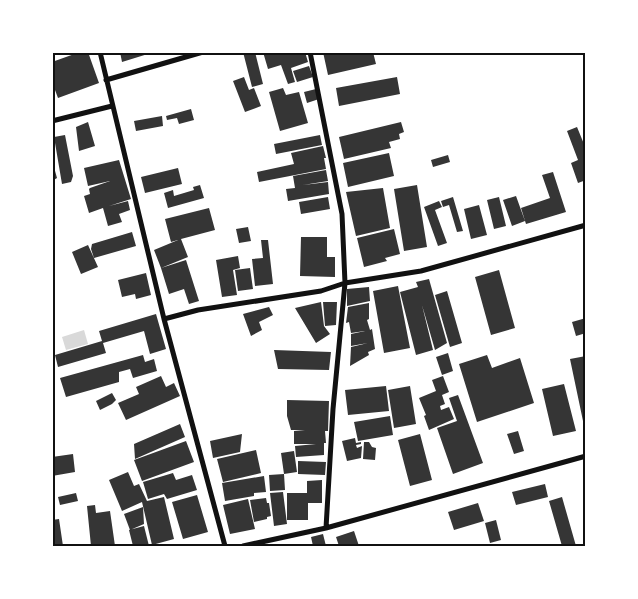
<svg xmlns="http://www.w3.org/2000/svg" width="638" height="599" font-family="Overpass,sans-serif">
<rect width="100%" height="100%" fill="#fff"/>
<path fill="#d9d9d9" d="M84,330l4,14 -22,6 -4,-13z"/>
<path fill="#353535" d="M80,52h8l11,31 -41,15 -6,-16v-20z
M120,52h31v1l-29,9z
M243,52h12l8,32 -11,3z
M263,52h42l3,10 -17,6 4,14 -7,2 -7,-19 -13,4z
M323,52h50l3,12 -48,11z
M309,66l4,11 -16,5 -4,-11z
M244,77l5,13 5,-2 7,18 -16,6 -12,-31z
M397,77l3,17 -61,12 -3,-18z
M283,88l3,7 13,-3 9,31 -28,8 -11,-39z
M316,89l3,10 -12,4 -3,-11z
M191,109l3,11 -15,4 -2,-6 -10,2 -1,-4z
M162,116l1,10 -27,5 -2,-10z
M88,122l7,24 -16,5 -3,-24z
M401,122l3,10 -5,2 1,5 -11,3 2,6 -47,11 -5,-22z
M577,127l9,22v31l-8,3 -7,-20 7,-3 -11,-29z
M65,135l8,41 -2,6 -9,2 -8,-47z
M320,135l2,10 -46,9 -2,-10z
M323,146l3,12h-2l2,11 -67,13 -2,-10 37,-8 -3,-11z
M389,153l5,23 -46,11 -5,-24z
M448,155l2,7 -17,5 -2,-7z
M52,160l5,18 -5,3z
M119,160l12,39 -22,7 19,-5 2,9 -11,4 3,8 -14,4 -5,-18 -14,5 -5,-17 6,-2 -1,-5 1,-1 20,-7 -22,5 -4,-18z
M178,168l4,16 -37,9 -4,-16z
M326,170l2,11 -25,4 25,-3 1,12 -41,7 -2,-12 9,-1 -2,-12z
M553,172l13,40 -40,12 -5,-16 29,-10 -8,-23z
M200,185l4,13 -36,10 -4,-15 9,-3 1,6 20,-6 -1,-3z
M417,185l10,62 -23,4 -10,-62z
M383,188l7,40 -34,8 -10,-44z
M516,196l9,25 -13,5 -9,-26z
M328,197l2,12 -29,5 -2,-12z
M453,197l10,34 -6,1 -8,-27 -6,2 -2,-6z
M499,197l7,29 -12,3 -7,-29z
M439,201l3,6 -7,3 12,33 -9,3 -14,-39z
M479,205l8,30 -16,4 -7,-30z
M209,208l6,22 -34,9 7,18 -27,11 -7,-18 24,-10 -7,2 -6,-23z
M248,227l3,14 -12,2 -3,-14z
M394,229l6,25 -15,4 2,3 -23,6 -7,-29z
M132,232l4,14 -42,12 -3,-9 1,-5z
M301,237h26v20h8v20l-35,-1z
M261,240h7l5,44 -18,2 -3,-27 11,-1z
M88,245l10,22 -17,7 -9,-22z
M238,256l2,12 -7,2 4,25 -15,2 -6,-37z
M186,260l13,41 -10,3 -5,-15 -15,5 -8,-26z
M250,268l3,21 -15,2 -3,-21z
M499,270l16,58 -24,7 -16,-58z
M146,273l5,22 -15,4 -1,-5 -13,3 -4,-17z
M429,279l18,64 -12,7 -13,-45 11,45 -17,5 -16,-63 18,-5 -2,-5z
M398,286l12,62 -26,5 -11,-62z
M369,287l1,14 -23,5v-17z
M447,291l15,52 -12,4 -15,-52z
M321,302l3,24 6,8 -14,9 -21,-35z
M323,302h14l-1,23 -11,1z
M369,303v16l-2,1 3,10 2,-1 3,20 -7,3 1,3 -19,11 1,-19 17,-4 -17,3v-12l14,-3 -14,2 -2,-11 -3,1 2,-16z
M269,307l4,8 -14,7 3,8 -11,6 -8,-22z
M156,314l10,35 -16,5 -6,-23 -41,12 3,10 -48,14 -3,-12 47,-14 -3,-10z
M586,318v15l-10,3 -4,-14z
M274,350l57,2 -2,18 -51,-1z
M448,353l5,18 -11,4 -6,-18z
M143,355l2,7 9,-3 3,12 -24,7 -3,-9 -11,3v10l-53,15 -6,-19z
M487,355l5,13 28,-10 14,45 -57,19 -18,-58z
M586,356v65h-3l-13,-62z
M161,376l5,11 8,-4 6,13 -54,24 -8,-17 21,-9 -3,-7z
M443,376l6,16 -7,3 3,9 -5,2 1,4 8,-3 5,12 -25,11 -5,-14 2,-1 -7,-17 17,-7 -4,-11z
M564,384l12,47 -23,5 -11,-47z
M386,386l3,25 -41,4 -3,-25z
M410,386l6,38 -22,4 -6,-38z
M112,393l4,7 -4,4 -12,6 -4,-9z
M458,395l25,68 -30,11 -16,-46 20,-7 -8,-23z
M287,400l42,1 -1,30h-3l1,12h-2v12l-28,2 -1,-11 21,-2h-22v-13l11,-1h-14l-4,-14z
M390,416l3,19 -35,6 -4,-19z
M180,424l5,13 -50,22 -1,-15z
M518,431l6,20 -10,3 -7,-20z
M242,434l-2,18 -27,6 -3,-17z
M420,434l12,46 -22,6 -12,-46z
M355,438l1,5 5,-1v2l-5,1 1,3 5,-2 -1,12 -14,3 -5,-20z
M186,441l8,21 -52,19 -8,-21z
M364,442h5l3,5 4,1 -1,12 -12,-1z
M256,450l5,23 -38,9 -6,-23z
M294,451l3,21 -13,2 -3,-21z
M73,454l2,18 -23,4v-19z
M298,461l28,1 -1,13 -27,-1z
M128,472l6,14 5,-2 8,17 17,-4 10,42 -22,6 -10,-43 -20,9 -13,-31z
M173,473l3,7 16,-5 5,15 -30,9 -3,-5 -16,5 -5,-17z
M284,474l1,16 -15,1 -1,-16z
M264,476l2,16 -12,1v3l-29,5 -3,-18z
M322,480v23h-14v17h-21v-27h20v-12z
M545,484l3,13 -32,8 -4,-13z
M283,492l4,32 -13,2 -4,-33z
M76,493l2,8 -18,4 -2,-8z
M197,495l11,37 -25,7 -11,-37z
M562,497l14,49h-14l-13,-45z
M266,498l1,5h2l2,13 -4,1v2l-13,3 -4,-22z
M248,499l7,30 -25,5 -7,-29z
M478,503l6,18 -30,9 -6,-18z
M95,505l1,8 14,-2 5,35h-24l-4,-40z
M143,507l1,17 -14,6 -6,-16z
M59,519l4,27h-11v-26z
M496,520l5,20 -11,3 -5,-20z
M144,526l5,20h-16l-4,-16z
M354,531l5,15h-20l-3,-9z
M323,534l3,12h-13l-2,-9z"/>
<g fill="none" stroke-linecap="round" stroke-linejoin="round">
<path stroke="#111" stroke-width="5" d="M100,52l64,267 61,227
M310,52l32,162 3,69 -12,126 -7,119
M106,80l97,-28
M52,121l60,-15
M164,319l34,-9 123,-19 24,-8 76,-12 165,-46
M243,546l83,-18 260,-72"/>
</g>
<rect width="638" height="599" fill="none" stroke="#ffffff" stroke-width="108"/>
<rect x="54" y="54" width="530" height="491" fill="none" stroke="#111" stroke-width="2"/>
</svg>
